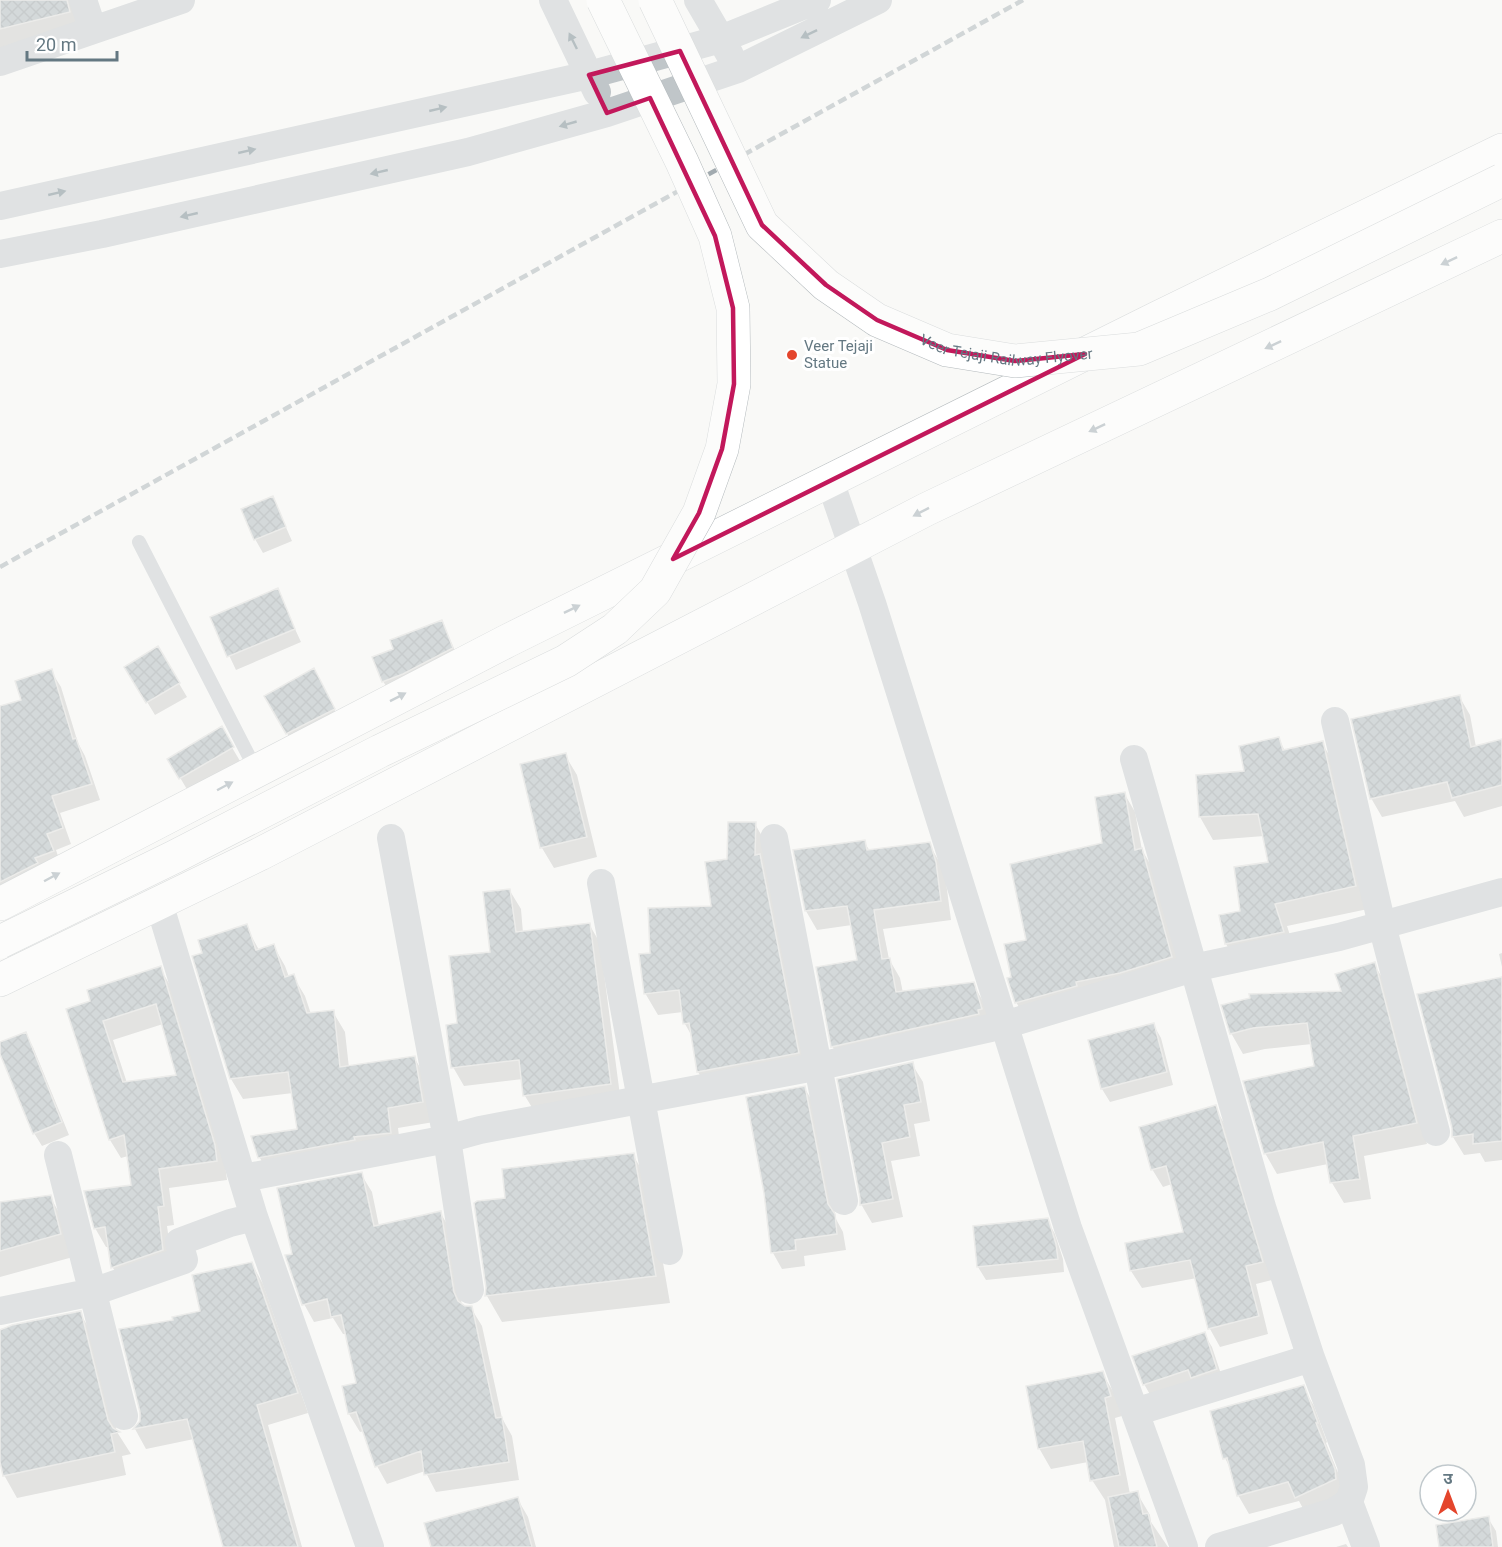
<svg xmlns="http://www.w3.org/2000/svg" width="1502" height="1547" font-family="Roboto,'Noto Sans Devanagari',sans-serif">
<defs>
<pattern id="building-cross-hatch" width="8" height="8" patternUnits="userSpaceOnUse" patternTransform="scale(1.5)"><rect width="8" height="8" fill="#a7b2b6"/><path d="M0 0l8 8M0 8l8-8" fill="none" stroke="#8c9699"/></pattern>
</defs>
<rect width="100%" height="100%" fill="#f9f9f7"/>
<path fill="#0003" fill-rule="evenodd" d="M0,0h74l2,23 -76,34z
M273,498l19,43 -29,12 -8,-14z
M277,590l24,52 -65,28 -25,-53z
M442,621l17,39 -69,33 -7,-12 12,-31z
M158,648l29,49 -32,18 -29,-48z
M51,671l10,16 17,56 7,13 15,44 -40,13 11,31 -15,6 6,18 -62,34v-194l23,-7z
M321,683l20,40 -46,24 -29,-50z
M1459,696l11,19 6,32h26v59l-38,11 -9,-16 -73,16 -11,-19z
M221,729l19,32 -52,30 -19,-32z
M1279,739l6,12 37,-8 13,22 33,144 -81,17 9,28 -57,12 -13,-22 -5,-28 21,-4 28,-48 -6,-28 -51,4 -13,-23z
M565,755l12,20 20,82 -43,11 -12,-20 -20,-83z
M1124,793l11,19 7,38 11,19 29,107 -155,45 -11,-19 -3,-24 15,-37 76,-97z
M755,824l12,21 43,230 -99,18 -13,-21 -5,-34 -8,-14 -2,-12 -25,3 -13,-22 6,-39 61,-46 17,-48z
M864,842l6,9 59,-7 11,19 6,19 5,38 -68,9 6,30 11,19 3,15 70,-9 11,19 8,25 -149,37 -11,-19 27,-84 -7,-37 -35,5 -11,-19 -11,-60z
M510,891l11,18 2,24 66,-9 11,19 21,160 -85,11 -11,-18 -2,-17 -59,7 -11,-19 5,-42 34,-72z
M246,926l13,24 14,-5 12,21 4,11 4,-1 12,20 6,18 22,-2 12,20 4,36 65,-11 12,21 8,44 -36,6 3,25 -130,25 -11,-20 39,-27 -6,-38 -50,6 -12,-20 -27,-125z
M1502,953v14l-3,-13z
M1374,964l12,20 41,160 -63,12 7,43 -27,4 -12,-20 -4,-19 -51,10 -12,-21 51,-86 -4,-23 -47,5 -22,5 -12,-21 112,-41z
M160,968l11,19 54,178 2,15 -58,8 5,37 -7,1 6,43 -49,17 -11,-18 -3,-21h-4l-11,-19 37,-42 -4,-30 -7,2 -11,-18 -18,-138zM163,1024l15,52 -51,7 -14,-43z
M1502,979v181l-17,2 -5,-9 -16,2 -11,-18z
M1153,1024l8,14 12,47 -63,17 -8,-13z
M25,1033l8,14 36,88 -27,11 -8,-13 -34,-82v-7z
M912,1064l11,18 7,39 -16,3 6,32 -29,5 12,56 -31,6 -11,-19 -22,-124z
M804,1087l10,17 22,115 7,13 3,18 -42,6 1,10 -23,3 -9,-16z
M1215,1107l10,18 47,155 -16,4 12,50 -48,13 -10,-18 -13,-51 -55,10 -11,-17 54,-38 -13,-49 -9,3 -11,-18z
M633,1155l16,27 21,121 -168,19 -15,-26 19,-97z
M361,1174l11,18 7,34 61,-14 11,19 11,75 9,2 11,18 20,92 10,18 7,44 -83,12 -11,-21 -38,13 -10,-18 -13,-35 -4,1 -11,-18 8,-30 -10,-50h-4l-10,-16 -19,4 -10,-18 -10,-49z
M50,1197l13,22 10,38 -73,20v-73z
M1047,1220l8,14 8,25 1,13 -78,8 -8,-13z
M252,1264l11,20 45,129 -40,12 34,122h-77l-31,-108 -48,10 -11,-20 6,-7 33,-100 27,-10z
M80,1313l13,22 24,97 14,22 -9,2 4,19 -109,23 -13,-23 -4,-20v-126z
M1204,1334l8,13 12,36 -72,15 -8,-14z
M1102,1373l12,20 8,23 -7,2 15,76 7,-1 13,22 1,7 17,25h-54l-9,-47 -13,-20 -4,-18 -37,7 -12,-21z
M1303,1387l11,19 13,36 -1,1 19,47 -38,26 -8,-15 -50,13 -11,-19 -7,-25 -6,-12z
M517,1498l11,19 8,30h-104z
M1488,1518l8,13 2,16h-57z
M1346,1544l2,3h-12z"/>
<path fill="url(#building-cross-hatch)" stroke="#dbdbd9" stroke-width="1.5" fill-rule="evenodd" d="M0,0h67l3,12 -70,17z
M273,496l13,31 -32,13 -13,-31z
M278,588l17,41 -68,28 -17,-40z
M442,620l11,28 -50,26 -21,8 -10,-25 21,-8 -3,-9z
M158,646l22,37 -34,20 -22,-36z
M314,668l21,41 -49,25 -22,-38z
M52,669l21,70 3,-1 16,46 -40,12 11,32 -16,6 7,17 -19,7 3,5 -38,19v-176l21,-6 -6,-19z
M1460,695l11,52 31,-8v46l-50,13 -5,-16 -77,17 -19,-80z
M222,726l12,21 -55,32 -12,-20z
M1279,737l4,13 40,-9 33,145 -81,18 9,28 -59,12 -6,-29 21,-4 -6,-44 34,-5 -10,-48 -59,3 -3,-42 48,-4 -5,-25z
M566,753l21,84 -47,11 -20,-84z
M1125,792l10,58 7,-2 30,109 -52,16 -44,9 1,4 -62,17 -8,-25 4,-1 -7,-33 22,-4 -16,-76 92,-21 -7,-46z
M728,822h28l-1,33 5,-1 39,199 -102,19 -8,-49 -6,1 -4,-34 -35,4 -5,-40 11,-1 -2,-45 63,-2 -6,-44 22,-3z
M865,840l2,10 63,-8 6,20 5,39 -67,9 8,49 8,-1 6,34 78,-10 8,27 -4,1 1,4 -148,33 -15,-80 41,-7 -10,-54 -42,5 -12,-61z
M510,889l6,43 74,-9 21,161 -88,12 -4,-36 -68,8 -5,-43 11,-2 -8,-67 41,-4 -7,-60z
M247,924l9,26 18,-6 11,33 9,-3 13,39 27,-3 6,57 75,-11 8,46 -35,6 3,25 -37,4 1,3 -97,18 -7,-22 46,-7 -9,-57 -58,7 -38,-123 10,-3 -4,-13z
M1375,962l42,161 -64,13 7,43 -30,4 -7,-41 -59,12 -21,-73 71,-15 -7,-43 -54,5 -23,6 -9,-29 29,-7 -1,-4 92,-3 -6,-17z
M161,966l54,179 2,16 -58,8 5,37 -6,1 5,43 -52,18 -6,-41 -11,2 -10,-38 47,-6 -7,-50 -15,5 -43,-131 24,-8 -3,-11zM156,1004l20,71 -53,7 -20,-61z
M1502,977v164l-29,3v-10l-21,3v-9l-35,-134z
M1154,1023l13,49 -66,17 -13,-49z
M26,1032l36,90 -29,12 -33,-80v-12z
M913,1062l8,40 -17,3 6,32 -28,6 11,56 -33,6v-7l-23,-119z
M805,1086l23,118 7,10 2,20 -42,6 1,10 -25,3 -7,-60 -18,-96z
M1216,1105l47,157 -17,4 13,50 -51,13 -18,-69 -60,11 -5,-28 58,-11 -17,-66 -15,4 -12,-43z
M634,1153l22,123 -171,20 1,-8 -12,-85 3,-2 28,-3 -3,-29z
M362,1172l12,54 67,-15 13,81 4,9 7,5h7l24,112 6,-1 7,45 -85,13 -3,-24 -46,16 -19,-55 -8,2 -6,-28 14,-3 -15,-68 -10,2 -4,-18 -25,6 -17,-50 7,-1 -15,-66z
M51,1195l10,39 -61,17v-49z
M1048,1218l8,26 2,15 -81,8 -4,-41z
M252,1262l46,131 -41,12 41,142h-75l-36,-128 -54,10 7,-8v-9l-21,-83 54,-9 -1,-3 28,-6 -8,-36z
M81,1311l27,109 5,8 7,4 -9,2 4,18 -112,24 -3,-14v-132l12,-5z
M1205,1332l12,37 -26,9 -3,-8 -45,15 -11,-29z
M1103,1371l8,25 -6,2 15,77 -30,6 -7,-40 -45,8 -12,-63z
M1304,1385l14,38h-2l19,46 1,10 -41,19 -7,-16 -51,14 -10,-38 -4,1 -13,-48z
M1138,1491l5,23 5,-1 9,34h-38l-11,-50z
M518,1497l14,50h-101l-7,-24z
M1489,1516l4,31h-54l-3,-22z"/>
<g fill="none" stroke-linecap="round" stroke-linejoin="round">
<g stroke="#b4babd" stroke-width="34">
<path id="primary" d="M0,904l507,-263 652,-324 343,-167
M0,980l260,-126 667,-345 575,-273"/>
</g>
<path stroke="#c0c6c9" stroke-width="14" d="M139,542l117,228"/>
<path stroke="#c0c6c9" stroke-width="28" d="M83,0l10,30
M553,0l44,92
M698,0l32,55
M0,62l181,-62
M0,206l589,-131 132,-36 96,-39
M0,254l102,-20 366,-82 139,-39 131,-44 140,-69
M830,481l42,122 196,625 116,319
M1335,721l47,204 54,207
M1134,759l128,448 49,151 40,107 3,22 -5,15 -15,10 -115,35
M391,838l56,301 23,151
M774,838l70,363
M601,883l68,368
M159,903l95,314 116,330
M58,1155l66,261
M243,1178l204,-39 33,-9 340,-64 184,-41 189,-57 146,-31 163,-45
M0,1311l93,-19 91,-32 -5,-18 51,-19 24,-6
M1135,1412l176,-54
M1349,1502l17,45"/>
<use href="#primary" stroke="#fff" stroke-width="33"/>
<path stroke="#a1aaaf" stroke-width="4.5" stroke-dasharray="9 4.5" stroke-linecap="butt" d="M0,567l1023,-567"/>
<g stroke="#b4babd" stroke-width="34" stroke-linecap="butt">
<g id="primary-bridge">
<path id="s1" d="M655,0l107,225 64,60 51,35 70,30 68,11 124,-12 131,-55 232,-114"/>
<path d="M0,942l174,-85 206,-106 186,-90 49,-32 40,-38 44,-78 23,-64 12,-65 -1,-76 -18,-72 -33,-74 -79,-162"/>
</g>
</g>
<use href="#primary-bridge" stroke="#fff" stroke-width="33"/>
</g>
<defs><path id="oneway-solid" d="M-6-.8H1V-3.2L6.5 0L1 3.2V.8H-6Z" transform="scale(1.5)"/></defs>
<g fill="#647882">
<use href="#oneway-solid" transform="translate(809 34) rotate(154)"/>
<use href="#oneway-solid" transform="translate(573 41) rotate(-116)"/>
<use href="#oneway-solid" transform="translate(438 109) rotate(-13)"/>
<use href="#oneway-solid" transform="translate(568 124) rotate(164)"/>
<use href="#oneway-solid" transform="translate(247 151) rotate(-13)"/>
<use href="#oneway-solid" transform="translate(379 172) rotate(167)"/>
<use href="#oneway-solid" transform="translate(57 193) rotate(-13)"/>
<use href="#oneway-solid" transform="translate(189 215) rotate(167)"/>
</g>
<g fill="#92a0a8">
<use href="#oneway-solid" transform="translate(1449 261) rotate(155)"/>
<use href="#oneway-solid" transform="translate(1273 345) rotate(155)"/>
<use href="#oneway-solid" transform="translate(1097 428) rotate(155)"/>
<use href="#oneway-solid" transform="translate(921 512) rotate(153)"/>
<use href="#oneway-solid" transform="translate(572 609) rotate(-26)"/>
<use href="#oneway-solid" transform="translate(398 697) rotate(-27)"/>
<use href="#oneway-solid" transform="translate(225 786) rotate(-28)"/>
<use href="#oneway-solid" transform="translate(52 877) rotate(-28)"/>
</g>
<path d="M0 0H1502V1547H0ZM680,51l82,174 64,60 51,35 70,30 68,11 70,-7 -412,205 26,-46 23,-64 12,-65 -1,-76 -18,-72 -65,-138 -43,15 -18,-38z" fill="#f9f9f7" fill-opacity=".55" fill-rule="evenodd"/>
<path fill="none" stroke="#c2185b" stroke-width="4.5" stroke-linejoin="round" d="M680,51l82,174 64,60 51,35 70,30 68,11 70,-7 -412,205 26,-46 23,-64 12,-65 -1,-76 -18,-72 -65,-138 -43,15 -18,-38z"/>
<circle fill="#e4452c" stroke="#fff" stroke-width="2" cx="792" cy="355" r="6"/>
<g text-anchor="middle" stroke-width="6" stroke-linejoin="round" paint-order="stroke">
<g font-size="15" fill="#647882" stroke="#fff">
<text dy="5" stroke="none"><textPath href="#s1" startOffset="534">Veer Tejaji Railway Flyover</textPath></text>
</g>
<g font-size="15" fill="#647882" stroke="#fff" text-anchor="start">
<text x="804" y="351">Veer Tejaji<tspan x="804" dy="17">Statue</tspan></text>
</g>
</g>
<g transform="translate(1448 1493)"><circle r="28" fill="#ffffff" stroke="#c1c9cd" stroke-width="1.5"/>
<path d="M0-4.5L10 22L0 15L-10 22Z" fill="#e4452c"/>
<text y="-9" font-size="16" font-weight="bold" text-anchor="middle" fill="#647882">उ</text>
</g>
<path d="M27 51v9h90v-9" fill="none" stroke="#647882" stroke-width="3"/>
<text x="36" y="51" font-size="18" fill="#647882" stroke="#ffffff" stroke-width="4.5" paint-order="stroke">20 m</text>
</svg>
